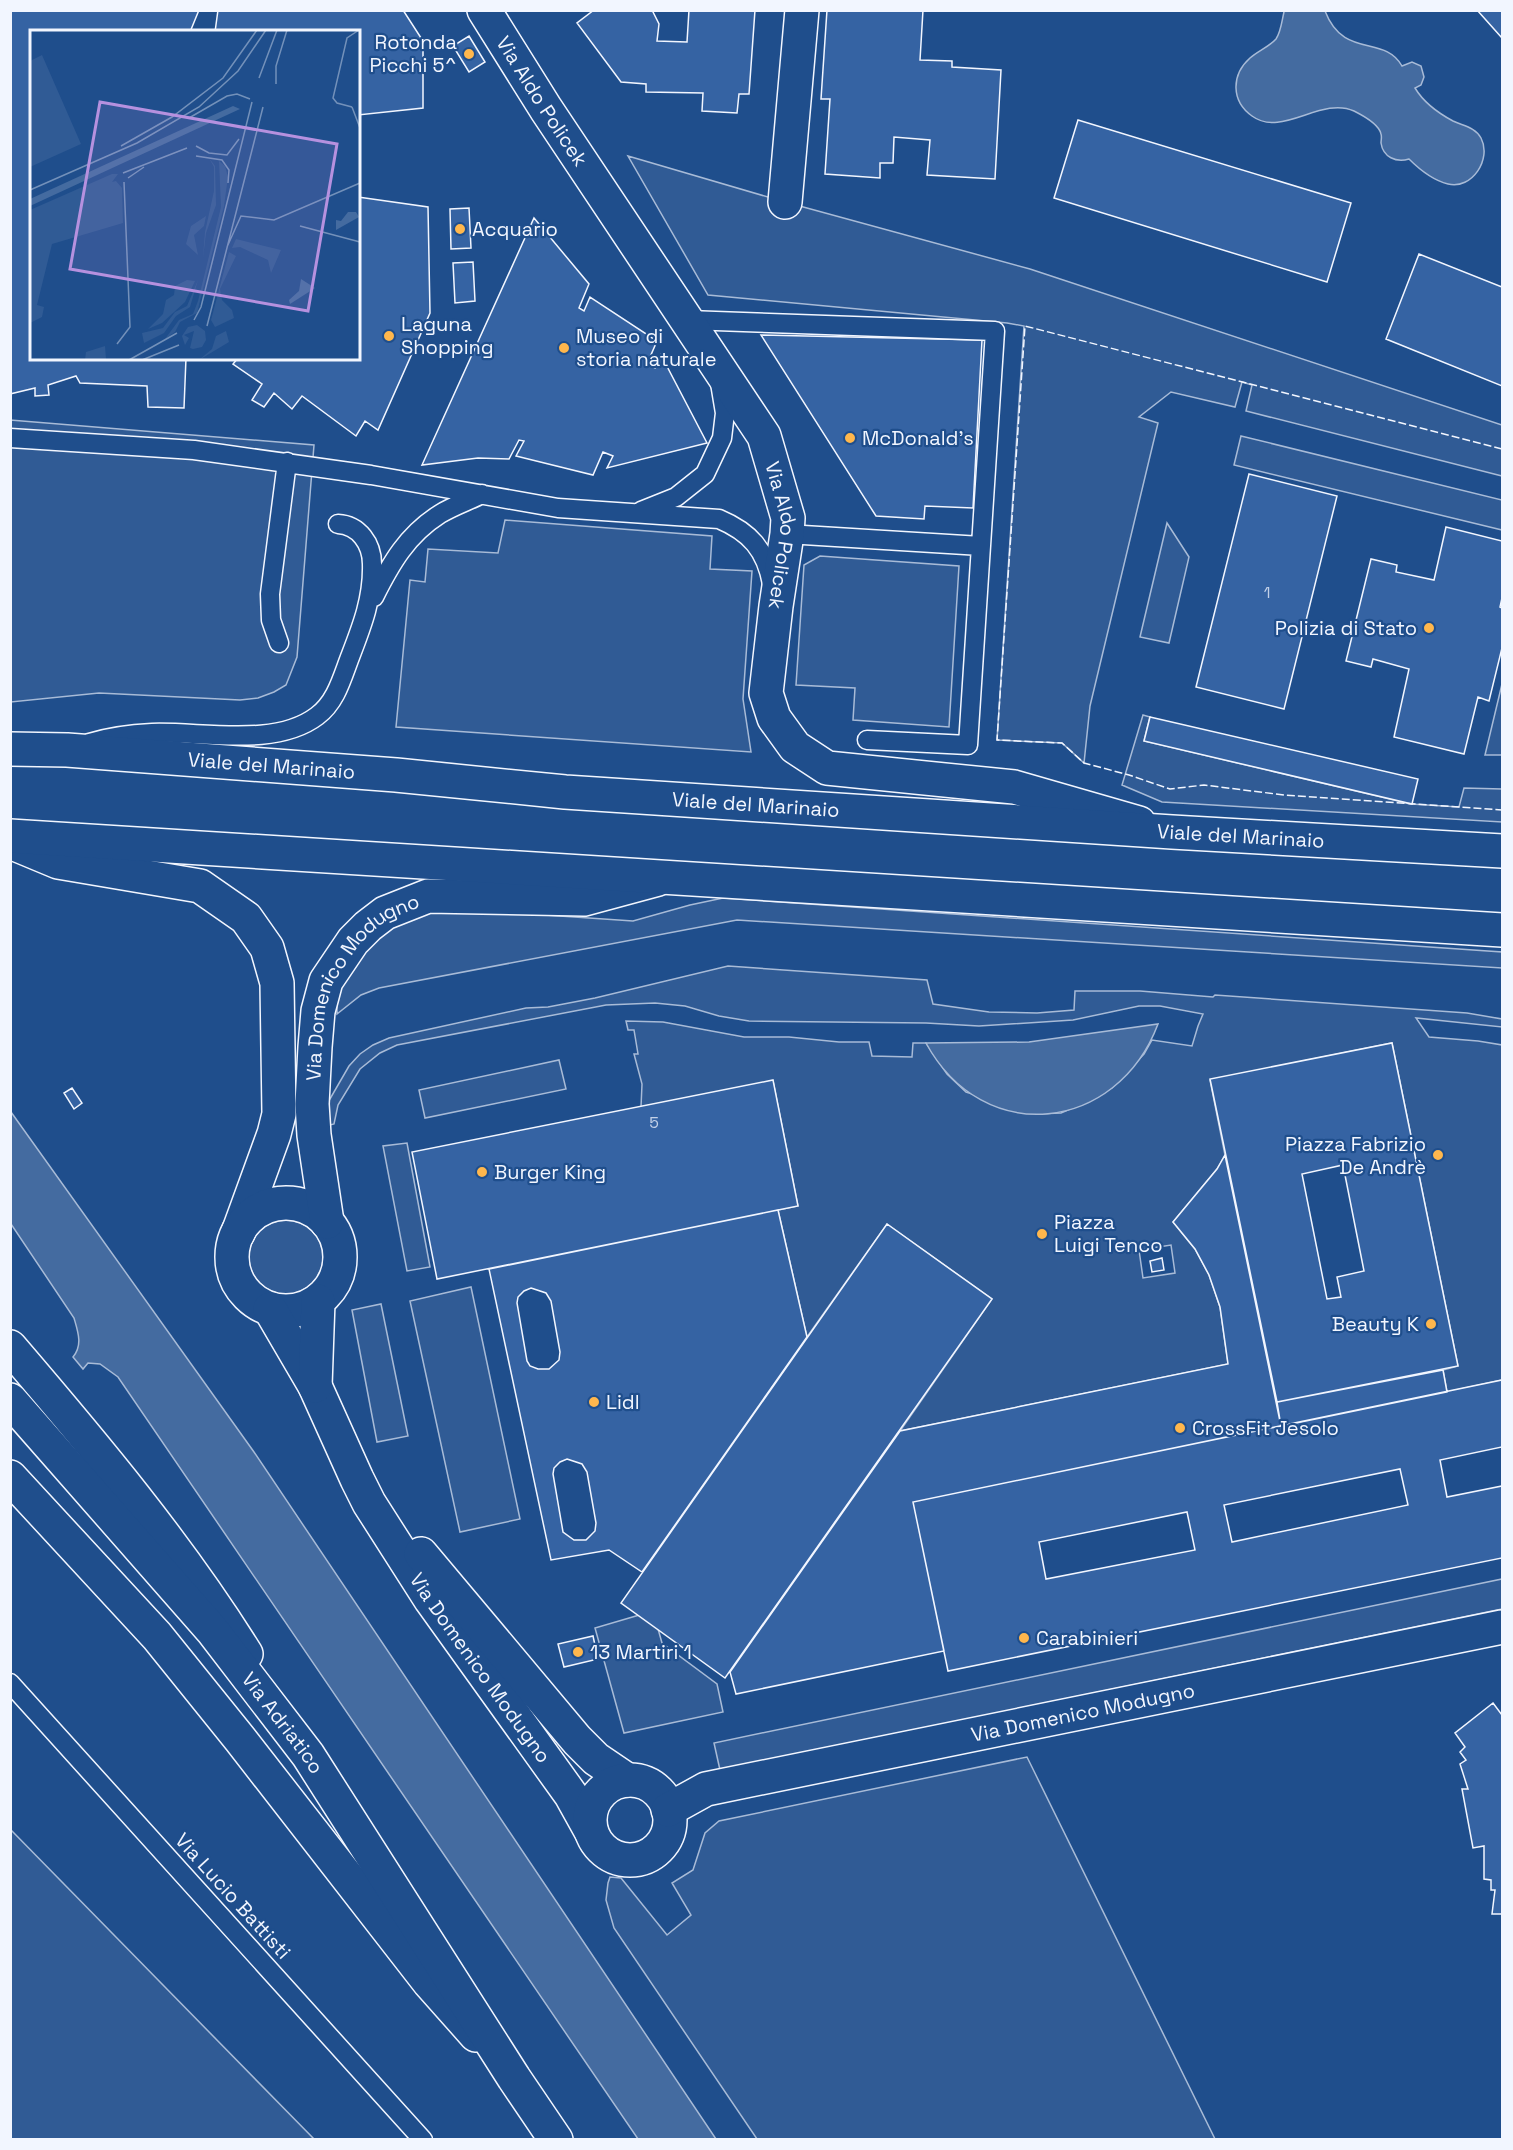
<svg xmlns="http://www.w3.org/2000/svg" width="1513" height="2150" font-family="'Space Grotesk',sans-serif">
<rect width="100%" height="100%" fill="#1f4e8c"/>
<path fill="#305b95" stroke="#a8bbd7" stroke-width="1.5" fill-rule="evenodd" d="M628,156l157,46 245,67 472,156v51l-256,-65 6,-26 -10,-3 -7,25 -64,-15 -32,25 19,6 -68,283 -6,57 -22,-20 -65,-3 27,-414 -17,-3 -299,-28z
M10,420l304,25 -17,212 -11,28 -12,7 -16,6 -18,2 -141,-7 -88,9z
M1241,436l261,64v30l-268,-65z
M505,520l207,16 -2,33 42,2 -9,128 8,53 -355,-25 14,-147 15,2 3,-33 70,4z
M1167,523l22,34 -20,86 -29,-6z
M820,556l139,10 -10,161 -96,-7 2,-32 -59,-3 8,-120z
M1502,684v71h-17z
M1143,715l7,2 -6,24 267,63 48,3 5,-19 38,1v33l-340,-20 -40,-17z
M723,898l779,54v16l-765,-48 -358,68 -18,7 -24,19v-12l2,-11 19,-33 40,-37 33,-10h54l148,10 57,-16z
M728,966l199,14 6,24 56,8 48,1 37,-3 1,-19h65l73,6 2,-2 252,18 35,6v8l-86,-9 13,19 49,4 24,4v335l-55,12 -4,-22 15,-4 -66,-323 -182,37 15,75 -8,14 -44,53 22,27 14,26 11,32 8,57 -328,67 92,-132 -105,-75 -80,113 -29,-127 20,-4 -25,-125 -132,26 1,-23 -8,-30h4l-4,-24h-6l-2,-9 37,1 81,15h45l50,5h30l3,14 40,1 1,-14h13l21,31 19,18 71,22 24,-1 30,-13 21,-12 32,-34 8,-14 40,6 6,-20 5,-12 -43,-8h-21l-66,14 -94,6 -53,-3 -177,-2 -30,-5 -34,-10 -30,-3 -49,2 -209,40 -17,8 -20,16 -22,36 -4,19 -8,2 1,-22 22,-38 11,-12 13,-9 16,-7 137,-30 22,-1 47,-9zM1171,1245l4,28 -32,5 -4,-28z
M559,1060l7,29 -141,29 -6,-28z
M407,1143l23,124 -23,4 -24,-125z
M249 1257a37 37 0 1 1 74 0a37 37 0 1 1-74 0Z
M471,1287l49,232 -60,13 -50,-231z
M381,1304l27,132 -31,6 -25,-132z
M1502,1579v30l-782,161 -6,-27z
M653,1611l9,32 55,41 6,28 -99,21 -29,-105z
M1027,1757l188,382h-458l-143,-211 -8,-28 2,-17 2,-6 11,1 46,57 24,-20 -19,-32 21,-13 12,-37 14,-12z
M10,1830h1l303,309h-303z"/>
<path fill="#446ba0" stroke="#a8bbd7" stroke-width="1.5" d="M1283,11h42c19,49 59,23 77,55l10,-4 9,4 3,11 -3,8 -6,3c9,15 23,25 38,33 10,5 22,6 28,17 11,21 -9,52 -33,46 -16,-4 -28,-14 -39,-25 -13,4 -26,-2 -28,-16 0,-3 1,-6 0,-9 -2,-10 -19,-19 -27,-23 -33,-15 -72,27 -102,5 -21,-15 -21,-41 -2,-58 8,-7 20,-12 26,-19 5,-7 6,-19 8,-27z
M1158,1024c-41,109 -175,124 -232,19l103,-1z
M11,1112l243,340 462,687h-78l-520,-762 -18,-13 -12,-1 -5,6 -10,-12c10,-12 5,-25 1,-39l-63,-94z"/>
<path fill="#3563a3" stroke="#f2f6ff" stroke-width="1.5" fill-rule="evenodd" d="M10,10h189l-9,22h-158v326h154l-2,50 -36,-1 -1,-21 -67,-3 -4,-7 -28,9 1,10 -14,1v-8l-25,6z
M218,10h185l20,31v67l-65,7v-83h-143z
M594,10h58l7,14 -2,17 30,1 2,-32h66l-6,84h-10l-2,19 -35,-2 1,-18 -57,-1v-8l-25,-2 -44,-59z
M827,10h96l-3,50 32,1v6l49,3 -6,109 -68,-4 3,-35 -36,-3 -1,26h-13v15l-55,-4 5,-75h-9z
M1477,10h25v28z
M469,36l16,26 -16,10 -16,-26z
M1078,120l273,83 -24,79 -273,-84z
M358,197l70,10 2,106 -52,117 -13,-9 -9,15 -54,-40 -10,13 -18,-16 -10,14 -12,-7 10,-16 -29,-20 5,-6h120z
M469,208l2,40 -20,1 -1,-40z
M534,218l55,66 -10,24 5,3 6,-14 67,44 -10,23 8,4 6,-13 46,88 -100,25 6,-12 -10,-4 -10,23 -77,-19 8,-15 -5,-1 -10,19 -31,-1 -56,7z
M1419,254l83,33v99l-116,-47z
M473,262l2,39 -20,2 -2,-40z
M761,335l221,5 -9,168 -48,-2 -1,13 -48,-3z
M1249,474l88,22 -53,213 -88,-22z
M1446,527l56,14v57l-2,9 2,1v40l-13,53 -11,-4 -14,57 -70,-17 15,-68 -36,-10 -2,8 -25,-6 25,-102 26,6 -1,7 38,8z
M1150,717l268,62 -6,25 -268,-63z
M1392,1043l66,323 -181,36 -67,-323zM1343,1165l21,106 -27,6 4,20 -14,2 -25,-125z
M773,1080l25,126 -361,73 -25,-127z
M72,1088l10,15 -8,6 -10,-16z
M1225,1155l56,271 -368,76 31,149 -208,43 -6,-22 170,-241 328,-67 -8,-57 -11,-32 -14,-26 -22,-27 44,-53z
M778,1210l29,127 -165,235 -33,-22 -58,10 -62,-291zM531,1288l15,5 5,8 9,51 -1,8 -10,9h-11l-8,-3 -3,-5 -10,-58 1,-6 6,-6zM567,1459l15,5 5,8 9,51 -1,8 -9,9h-12l-11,-8 -10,-58 1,-6 6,-6z
M887,1224l105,75 -267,379 -104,-75z
M1162,1258l2,12 -12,2 -2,-11z
M1443,1370l4,22 -166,34 -4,-24z
M1502,1380v67l-62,13 7,37 55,-11v72l-554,113 -35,-169zM1400,1469l8,36 -176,37 -8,-37zM1187,1512l8,38 -149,29 -7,-37z
M593,1636l5,23 -34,8 -6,-23z
M1493,1703l9,12v199h-10l3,-24h-4v-10l-7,-1v-33l-11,2 -11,-59h6l-8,-25 6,-4 -6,-8 5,-5 -10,-14z"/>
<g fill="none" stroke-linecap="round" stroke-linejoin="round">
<g stroke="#f2f6ff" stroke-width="21">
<path id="service" d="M688,320l307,11 -27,414 -101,-5
M10,438l184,12 177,25 187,33 161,11c31,13 47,31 53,65
M641,511l35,-14 29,-23 17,-36 3,-25 -5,-30
M787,534l194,12
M374,597c17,-34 33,-62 66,-83 13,-8 28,-13 42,-20
M279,643l-8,-23 -1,-26 17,-132
M89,743c20,-6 41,-9 63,-10 49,-2 123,15 165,-17 19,-14 25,-38 33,-59 12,-31 23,-59 22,-93 0,-20 -13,-39 -34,-40
M10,1683l413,457"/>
</g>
<g stroke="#f2f6ff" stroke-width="36">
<g id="minor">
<path id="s1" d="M484,10l62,99 218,327 24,82 -1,16 -11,72 -10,87 8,25 21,29 32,21 187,19 125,36"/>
<path d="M785,202l17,-192"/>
<path d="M10,842l48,20 142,24 46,32 21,30 10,35 2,131 -5,20 -36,99"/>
<circle cx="286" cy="1257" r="54"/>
<path id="s2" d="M327,1222l-13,-87 -2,-31 3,-57 3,-36 8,-30 27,-40 15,-15 17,-13 43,-17 156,3 74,-20"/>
<path id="s3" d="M270,1309l45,77 42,93 12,24 62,97 140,195 20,36"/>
<path d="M315,1386l3,-85"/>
<path d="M421,1554l156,186 19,19 31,21"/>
<circle cx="630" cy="1820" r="40"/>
<path id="s4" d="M668,1810l38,-21 796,-162"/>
</g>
</g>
<g stroke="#f2f6ff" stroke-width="36">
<g id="tertiary">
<path id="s5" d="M10,749l57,1 329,25 169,17 607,40 330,19"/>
<path d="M10,836l1492,94"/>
</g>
</g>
<g stroke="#f2f6ff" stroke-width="36">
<path id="secondary" d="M10,1347c84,98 168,198 236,307
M10,1477l147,159 83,103 189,243 47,53"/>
</g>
<g stroke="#f2f6ff" stroke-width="36">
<g id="primary">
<path id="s6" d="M10,1400l202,230 96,125 206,323 42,62"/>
</g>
</g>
<use href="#service" stroke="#1f4e8c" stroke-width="18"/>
<use href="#minor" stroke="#1f4e8c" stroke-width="33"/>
<use href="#tertiary" stroke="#1f4e8c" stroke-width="33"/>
<use href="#secondary" stroke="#1f4e8c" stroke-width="33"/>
<use href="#primary" stroke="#1f4e8c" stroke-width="33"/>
<path stroke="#f2f6ff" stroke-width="1.5" stroke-dasharray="8 3" stroke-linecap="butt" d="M1502,449l-477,-123 -28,414 65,3 22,20 45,12 41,14 34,-4 80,10 218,15"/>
</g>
<g fill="#ffb74d" stroke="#1f4e8c" stroke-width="2">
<circle cx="469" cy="54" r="6"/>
<circle cx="460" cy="229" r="6"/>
<circle cx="389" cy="336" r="6"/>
<circle cx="564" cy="348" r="6"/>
<circle cx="850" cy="438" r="6"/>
<circle cx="1429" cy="628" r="6"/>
<circle cx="1438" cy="1155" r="6"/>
<circle cx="482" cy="1172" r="6"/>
<circle cx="1042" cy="1234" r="6"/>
<circle cx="1431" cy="1324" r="6"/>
<circle cx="594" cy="1402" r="6"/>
<circle cx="1180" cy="1428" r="6"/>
<circle cx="1024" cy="1638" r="6"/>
<circle cx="578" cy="1652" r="6"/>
</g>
<g text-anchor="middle" stroke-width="4.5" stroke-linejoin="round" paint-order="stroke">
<g font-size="16" fill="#c3d1e8">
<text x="1267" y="598">1</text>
<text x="654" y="1128">5</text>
</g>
<g font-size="20" fill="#f2f6ff" stroke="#1f4e8c" text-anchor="start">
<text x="457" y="49" text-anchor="end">Rotonda<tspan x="457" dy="23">Picchi 5^</tspan></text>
<text x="472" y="236">Acquario</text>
<text x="401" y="331">Laguna<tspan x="401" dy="23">Shopping</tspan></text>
<text x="576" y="343">Museo di<tspan x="576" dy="23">storia naturale</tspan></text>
<text x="862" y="445">McDonald's</text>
<text x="1417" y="635" text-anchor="end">Polizia di Stato</text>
<text x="1426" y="1151" text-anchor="end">Piazza Fabrizio<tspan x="1426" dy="23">De Andrè</tspan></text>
<text x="494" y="1179">Burger King</text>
<text x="1054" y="1229">Piazza<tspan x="1054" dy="23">Luigi Tenco</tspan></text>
<text x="1419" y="1331" text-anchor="end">Beauty K</text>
<text x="606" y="1409">Lidl</text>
<text x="1192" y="1435">CrossFit Jesolo</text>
<text x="1036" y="1645">Carabinieri</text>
<text x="590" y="1659">13 Martiri 1</text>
</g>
<g font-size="20" fill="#f2f6ff" stroke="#1f4e8c">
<text dy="7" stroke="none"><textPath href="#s1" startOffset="108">Via Aldo Policek</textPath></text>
<text dy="7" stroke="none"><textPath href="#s1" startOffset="612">Via Aldo Policek</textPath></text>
<text dy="7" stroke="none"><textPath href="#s5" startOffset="262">Viale del Marinaio</textPath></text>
<text dy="7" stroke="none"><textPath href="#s5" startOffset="748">Viale del Marinaio</textPath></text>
<text dy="7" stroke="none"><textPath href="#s5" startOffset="1234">Viale del Marinaio</textPath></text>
<text dy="7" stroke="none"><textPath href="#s2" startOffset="256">Via Domenico Modugno</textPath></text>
<text dy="7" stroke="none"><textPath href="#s3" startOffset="417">Via Domenico Modugno</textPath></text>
<text dy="7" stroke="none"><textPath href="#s4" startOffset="428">Via Domenico Modugno</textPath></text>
<text dy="7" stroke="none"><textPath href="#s6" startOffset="423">Via Adriatico</textPath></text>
<text transform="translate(233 1896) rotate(48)" y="7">Via Lucio Battisti</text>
</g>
</g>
<g transform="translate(30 30)">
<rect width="330" height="330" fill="#1f4e8c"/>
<path d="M12,25l39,89 -51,23v-106zM179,128l6,8 1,39 -10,28 -3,25 2,-26 9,-41v-24zM189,131l6,5 3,11 -4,29 -27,107 -17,9 -5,10 -10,7 14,-19 14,-6 5,-13 23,-94zM82,144h6l-6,8 4,-1 6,7 1,35 -71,21 -15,61 7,2 -2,10 -12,6v-113zM176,186l-2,10 -10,9 4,20 -12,-11 5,-18zM206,209l45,11 -10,23 -3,-13 -28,-13 -8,1zM199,222l7,4 -16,33 2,11 10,10 2,8 -19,9 -4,-7zM157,250l8,1 -10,21 -23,21 -14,6 15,-15 3,-14 8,-5 1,-9zM168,250l-8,27 -14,9 -12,17 -20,10 -2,-10 21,-5 12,-16 12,-6zM167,295l8,6 1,9 -4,7 -9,2 -3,-1 4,-17 -10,4 5,3 -4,7 -3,-9 6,-9zM196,301l3,11 -30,18 13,-11 4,-13zM75,316l1,13 -21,1 1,-8z" fill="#305b95"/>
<path d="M203,76l7,3 -210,97v-7zM318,182h8l3,5 -23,13v-10l5,1zM271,249l14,9 -25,16 -1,-4 10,-9z" fill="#446ba0"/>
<path fill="none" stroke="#7391ba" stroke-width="1.5" d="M229,48l18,-48M246,54v-18l11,-36M322,77l-15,-4 -4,-5 14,-60 12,-8M322,77l8,21M159,88l38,-22 10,-2 13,5M91,116l51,-29 51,-39 34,-48M166,116l13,7 18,2 12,-16M166,126l26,4 7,10 -1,13M93,143l64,-25M98,148l16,-11M0,160l107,-47 62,-36 39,-36 28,-41M270,196l60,16M197,217l14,-31 33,4 86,-37M164,290l7,-13 51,-205M177,296l56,-219M87,314l13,-17 -6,-145M99,330l48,-27M112,330l37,-15"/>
<path fill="#b691df" fill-opacity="0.15" stroke="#b691df" stroke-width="3" d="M70,72l237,42 -29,167 -238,-42z"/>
<rect width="330" height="330" fill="none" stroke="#f2f6ff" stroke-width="3"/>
</g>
<rect width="1513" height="2150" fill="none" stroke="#f2f6ff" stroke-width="24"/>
</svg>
